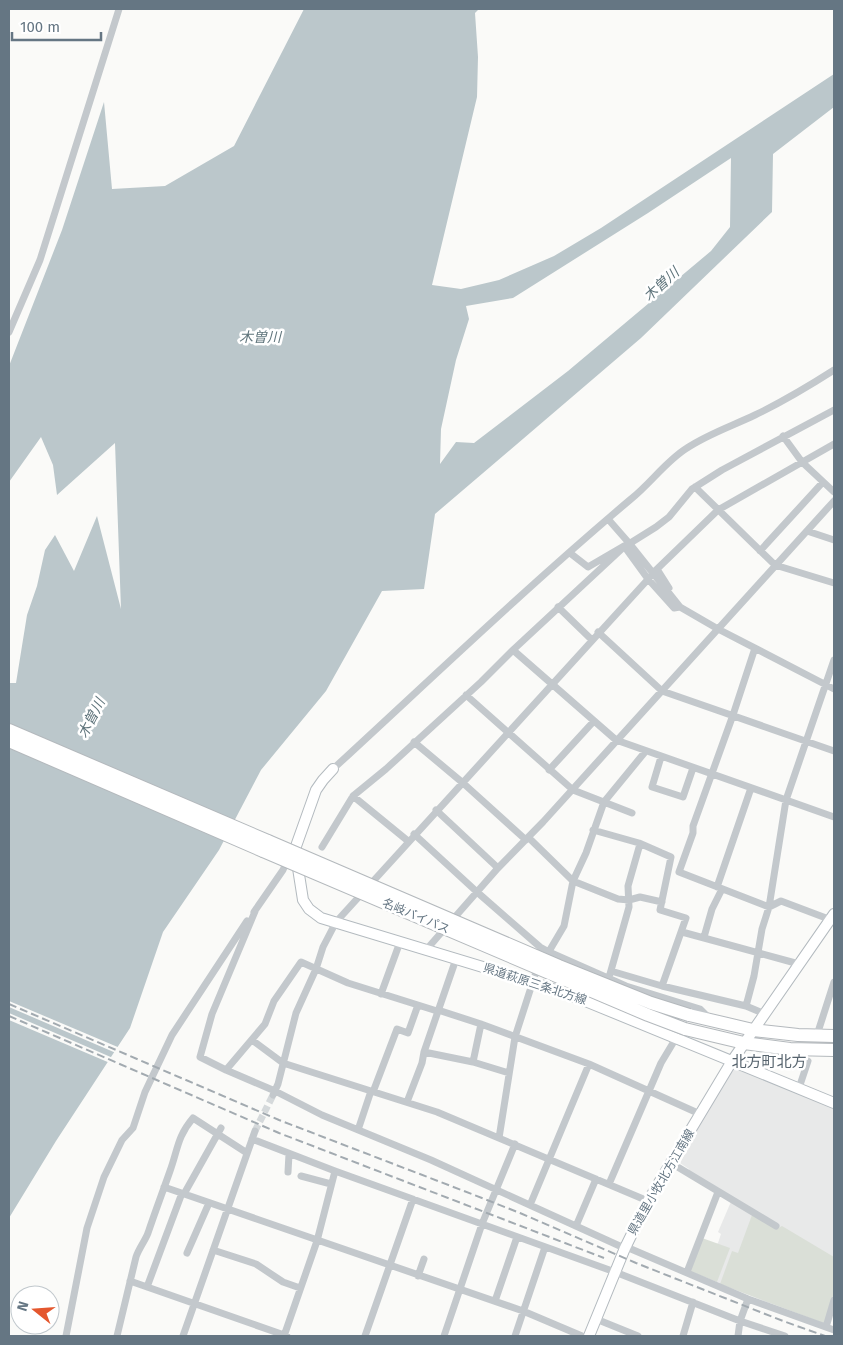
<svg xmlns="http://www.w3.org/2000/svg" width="843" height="1345" font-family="'Fira Sans','Noto Sans JP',sans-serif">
<rect width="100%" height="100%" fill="#fafaf8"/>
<path fill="#e8e9e9" d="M737,1068l97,40v185l-65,10 -79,-32 28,-28 3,-9 -3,-2 15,-35 -45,-26 1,-2 -9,-6 5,-9 -2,-1 50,-84z"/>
<path fill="#dadfd7" d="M752,1215l24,14 6,-3 52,31v36l-9,29 -2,1 -103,-39 12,-33 6,2z
M702,1238l28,10 -13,34 -27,-11z"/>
<path fill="#bbc7cb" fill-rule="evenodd" d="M304,9h175l-4,4 3,44 -1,40 -45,188 29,4 38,-9 55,-24 47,-28 233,-154v33l-61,47 -1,58 -131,126 -206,176 -11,75 -42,2 -56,100 -65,79 -42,80 -56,82 -33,96 -74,113 -47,77v-535h7l11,-68 10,-29 8,-36 10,-15 19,36 23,-55 24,93 -6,-166 -58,52 -4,-30 -12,-28 -32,45v-116l53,-136 42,-128 8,87 53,-3 69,-40zM731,158l-1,69 -19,24 -143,120 -94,72 -18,-1 -16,22 1,-35 15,-69 13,-41 -3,-13 47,-8 135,-85z"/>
<path fill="#fafaf8" d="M9,1001l111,47 -4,5 -107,-46z
M9,1013l104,45 -3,5 -101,-43z"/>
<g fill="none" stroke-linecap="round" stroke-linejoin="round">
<path stroke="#d5d9db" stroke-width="7" stroke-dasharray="7 3.5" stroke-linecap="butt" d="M255,1131l18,-36"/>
<g stroke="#b3babf" stroke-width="12">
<path id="secondary" d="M333,769l-10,11 -7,10 -21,59 8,51 6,9 12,9 211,64 46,16 256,105
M589,1336l36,-88 23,-47 84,-140 102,-147"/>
</g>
<g stroke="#b4b9bd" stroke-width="14">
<path id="highway" d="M9,730l259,111
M9,741l254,110
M689,1015l64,15 45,5 36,1
M685,1029l59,14 46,6 44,1"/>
</g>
<path stroke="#c3c8cc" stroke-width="7" d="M9,332l31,-72 79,-251
M783,436l19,26 32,30
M695,487l80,78 59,18
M608,519l21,24 51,64
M807,531l27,9
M632,542l24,-15 13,-10 23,-28 30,-19 112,-60
M760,551l63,-69
M570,553l18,14 36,-21 24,33 26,29 6,-1 38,22 116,60
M657,569l12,19
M655,571l63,-61 116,-66
M558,607l34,33
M598,632l64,59 172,60
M755,648l-22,67 -40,111v7l-14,39 90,35 12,-6 53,20
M513,650l103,90 218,77
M466,695l107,95 59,23
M414,742l49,41 63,57
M661,757l-9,30 31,10 10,-29
M333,769c99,-91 196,-184 298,-270 20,-16 35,-38 56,-51 21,-14 45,-22 68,-33 27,-13 54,-29 79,-45
M549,770l45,-49
M353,796l55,45
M436,810l62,58
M593,830l46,13 32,14 -11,53 26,8 -24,68
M414,834l63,58 63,55 9,5 77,34 74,23 8,8
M529,838l44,43 45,18 11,1 11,-3 22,5
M322,847l31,-51 33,-27 95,-87 32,-32 113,-105
M717,887l34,-99
M256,909l-44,105 -12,43 26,13 49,21 47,24 109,45 191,87 9,2 117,50 86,31
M254,912l29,-42 5,-12
M682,932l117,32
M704,937l8,-28 10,-20
M426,950l72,-82 45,-46 291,-321
M611,971l51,15 84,20 19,8
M610,974l19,-67 -1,-21 12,-42
M381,994l19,-52
M746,1006l8,-30 8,-47 7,-22 17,-107 48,-140
M438,1010l43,14 108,40 111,50
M817,1035l17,-53
M252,1040l31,23 154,49 211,89
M424,1052l49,10 36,11
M473,1062l8,-38
M226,1070l39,-46 9,-23 27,-39 47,21 89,28
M799,1088l9,-27
M373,1092l24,-63 11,4 10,-28
M273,1095l5,-11 18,-71 20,-44 7,-22 13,-25 315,-346
M407,1102l15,-39 2,-11 32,-93
M358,1130l13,-39
M499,1138l16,-101 20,-62 29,-49 9,-45 13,-28 18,-51 41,-50
M252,1139l83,32 280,101 125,49 45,15
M671,1163l105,63
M288,1172l1,-18
M301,1176l30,8
M609,1184l52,-121 15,-25
M164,1187l359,124 59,25
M184,1194l37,-66
M530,1205l59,-141
M576,1226l20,-47
M213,1250l43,14 27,18 17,6
M187,1253l22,-50
M687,1272l31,-80
M418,1276l6,-17
M130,1281l157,55
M147,1287l35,-94
M495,1301l22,-64
M596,1319l42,17
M826,1327l8,-27
M66,1336l21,-108 17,-51 18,-37 11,-12 12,-36 27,-57 75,-114
M117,1336l19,-79c3,-9 9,-16 12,-24 7,-21 15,-42 22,-62 8,-22 7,-34 23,-53l54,35
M183,1336l72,-205
M284,1336l33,-95 18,-70
M365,1336l48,-137
M444,1336l38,-112 33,-80
M515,1336l30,-89
M683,1336l10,-34
M738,1336l2,-15 8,-22"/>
<use href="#secondary" stroke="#fff" stroke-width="10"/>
<use href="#highway" stroke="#fff" stroke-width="12"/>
<path stroke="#a2aab0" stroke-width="2" stroke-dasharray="8 4" stroke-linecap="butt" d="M9,1004l270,116 185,71 56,22 116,50 147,58 42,15
M9,1016l270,117 325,125"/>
<g stroke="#b4b9bd" stroke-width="14" stroke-linecap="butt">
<path id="highway-bridge" d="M268,841l291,125 92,37 38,12
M263,851l385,164 37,14"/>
</g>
<use href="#highway-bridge" stroke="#fff" stroke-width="12"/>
</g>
<g text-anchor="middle" stroke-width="5" stroke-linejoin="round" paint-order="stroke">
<g font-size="12" fill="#657683" stroke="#fff">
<text transform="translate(416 916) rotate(23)" y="4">名岐バイパス</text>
<text transform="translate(535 984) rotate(18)" y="4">県道萩原三条北方線</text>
<text transform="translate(661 1182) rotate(-60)" y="4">県道里小牧北方江南線</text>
</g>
<g font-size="14" font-style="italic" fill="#60757c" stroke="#fff">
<text transform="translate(661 284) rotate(-42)" y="5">木曽川</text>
<text x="260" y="342">木曽川</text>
<text transform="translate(91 718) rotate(-63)" y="5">木曽川</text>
</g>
<g font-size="15" fill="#57646e" stroke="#fff">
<text x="769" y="1067">北方町北方</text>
</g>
</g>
<rect width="843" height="1345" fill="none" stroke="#657683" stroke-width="20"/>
<g transform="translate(35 1310) rotate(287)"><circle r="24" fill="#ffffff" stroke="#c1c8cd"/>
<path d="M0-4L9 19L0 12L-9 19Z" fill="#e4572e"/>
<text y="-8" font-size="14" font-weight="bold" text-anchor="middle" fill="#657683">N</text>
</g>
<path d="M12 32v8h89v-8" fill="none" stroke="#657683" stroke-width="2.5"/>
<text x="20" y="32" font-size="15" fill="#657683" stroke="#ffffff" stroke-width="4" paint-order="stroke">100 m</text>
</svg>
